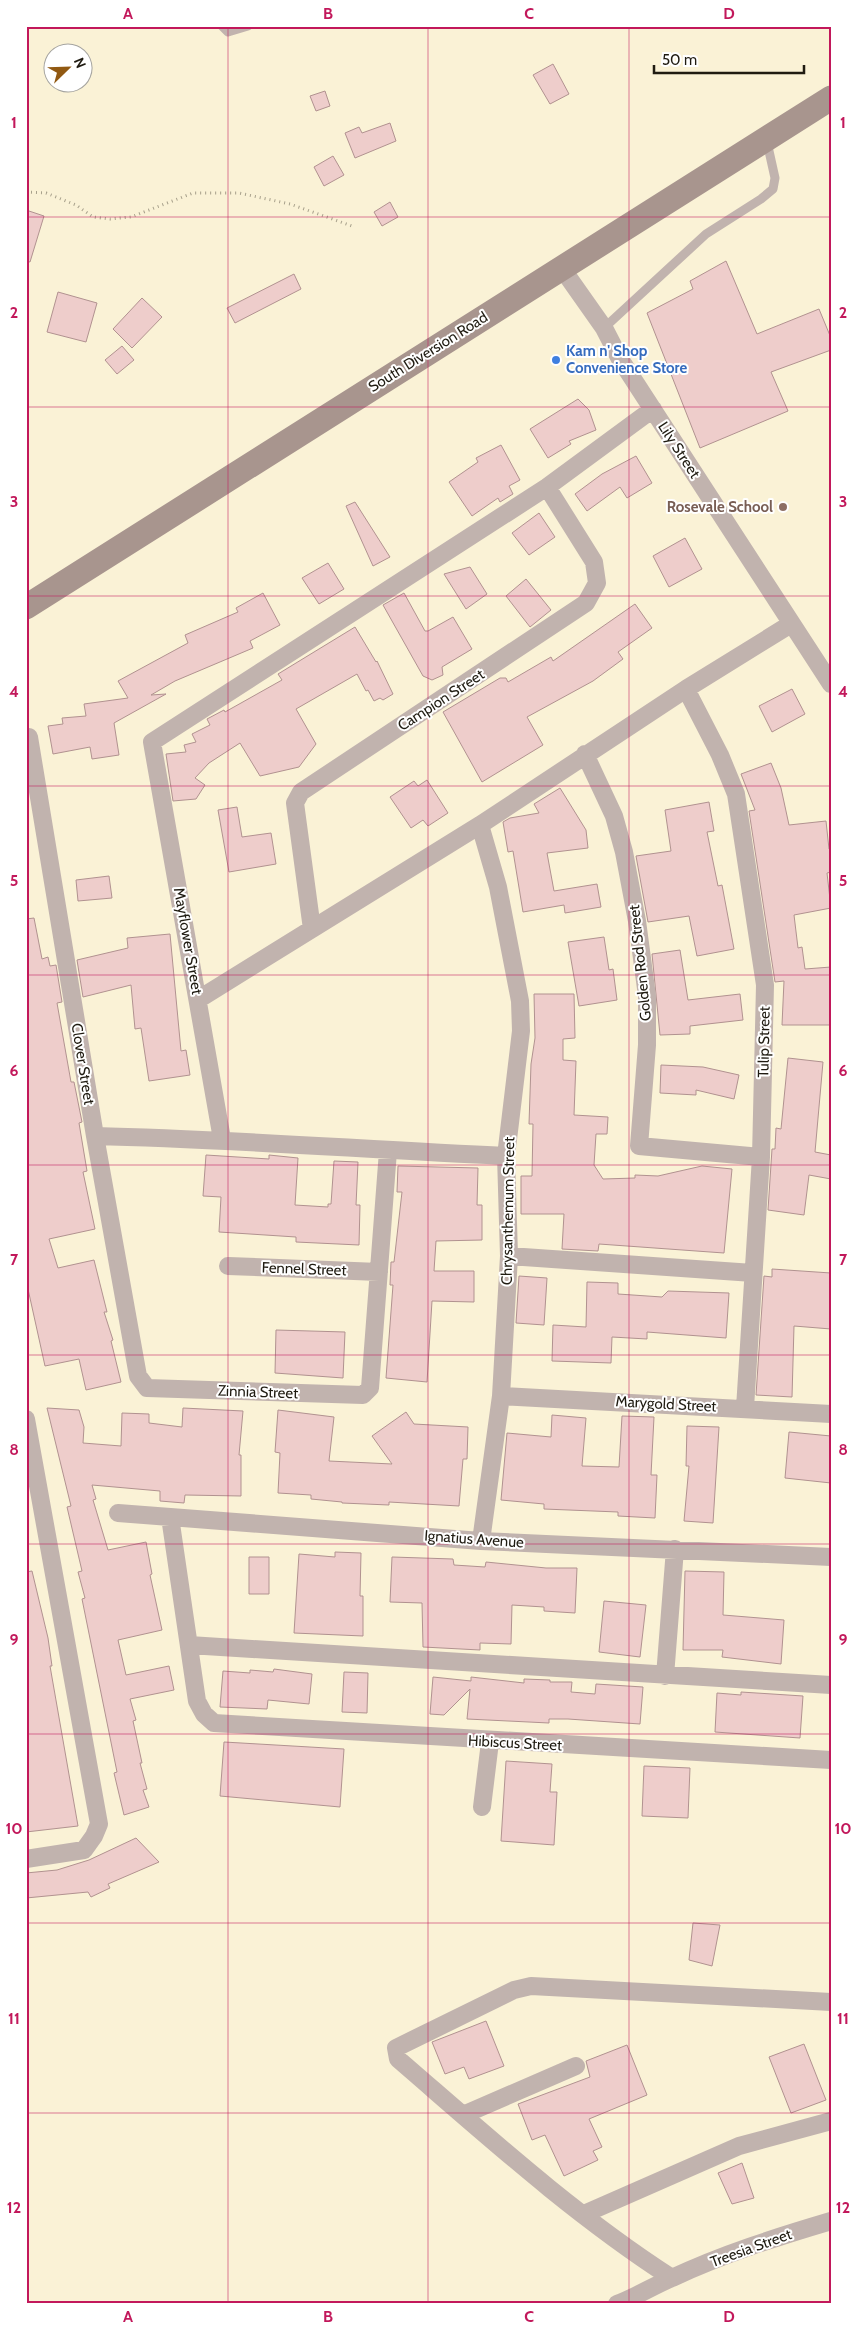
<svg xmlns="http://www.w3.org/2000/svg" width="857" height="2330" font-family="Cabin,sans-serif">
<rect width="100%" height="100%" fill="#faf2d6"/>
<path fill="#eecdcb" stroke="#b19290" d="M553,64l16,30 -19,10 -17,-29z
M325,91l5,15 -14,5 -6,-15z
M390,123l6,18 -41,17 -10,-25 14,-6 3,6z
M333,156l11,19 -20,11 -10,-19z
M390,202l8,15 -16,9 -8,-14z
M26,210l18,6 -14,46 -4,-1z
M726,261l31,73 62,-25 12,29v12l-60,22 17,39 -88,37 -53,-135 46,-24 -3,-8z
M294,274l7,15 -66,34 -8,-15z
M58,292l39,11 -11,39 -39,-10z
M142,298l20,19 -30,31 -19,-19z
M122,346l12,14 -17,14 -12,-14z
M578,399l11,11 7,20 -27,11 2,3 -23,14 -18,-29z
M501,445l19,35 -11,6 4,8 -13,8 -2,-4 -26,18 -23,-34 29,-20 -2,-4z
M636,456l16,27 -25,15 -7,-11 -33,24 -12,-17 27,-20z
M355,502l35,55 -17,9 -27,-60z
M539,513l16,24 -26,18 -17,-22z
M685,538l17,31 -33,18 -16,-31z
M328,563l16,26 -25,15 -17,-26z
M470,567l17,27 -21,15 -22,-35z
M526,579l25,31 -21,17 -24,-31z
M263,593l17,32 -30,16 3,7 -78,33 -24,14 15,-1 -52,29 5,32 -27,4 -2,-12 -37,7 -5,-28 15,-2 -1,-6 24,-2 -2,-12 44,-6 -10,-17 70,-38 -3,-8 53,-23 -2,-4z
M404,593l21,38h3l25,-14 19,32 -30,18 1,8 -11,5 -9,-4 -40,-71z
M635,604l17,24 -34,24 5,7 -30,22 -66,36 16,28 -61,37 -39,-70 57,-34h6l2,4 43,-25 2,4z
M355,627l21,35 1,-1 16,33 -10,6 -3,-2 -6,3 -6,-11 -2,1 -9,-17 -61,35 20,35 -17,23 -39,9 -20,-33 -31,20 -14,15 10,7 -9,14 -23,2 -7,-47 20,-2 -2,-7 12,-3 -4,-8 18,-9 -3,-6 17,-9 1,2 57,-32 -4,-6z
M792,689l13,25 -33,18 -13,-26z
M771,763l10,25 8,37 37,-4 3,28h2v23l-4,1 4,35 -37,7 4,33 4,-1 3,22 26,-2v58h-49l2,-44 -9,1 -26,-171 6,-1 -14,-36z
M427,780l21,33 -20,13 -5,-6 -12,8 -21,-31 24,-16 4,5z
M560,788l26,42 2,18 -41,5 7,38 43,-7 4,23 -36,6 -1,-8 -41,7 -10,-61 -5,1 -5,-30 7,-4 29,-5 -5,-9z
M709,802l5,29 -7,1 11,54 4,-1 12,64 -37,7 -8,-40 -41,6 -12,-66 35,-5 -6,-41z
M237,807l5,30 29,-4 5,31 -47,8 -11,-62z
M109,876l3,22 -34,3 -2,-21z
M34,918l8,41 6,-2 2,9 6,-1 6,37 -5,1 14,79h3l8,40 -3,1 8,48 -4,1 12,57 -46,10 9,29 36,-8 13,52h-3l9,28 -2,1 10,41 -35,8 -7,-31 -34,7 -19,-86v-361z
M170,934l11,117 5,-1 4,25 -41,6 -8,-53 -6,1 -4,-44 -48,12 -6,-37 51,-12 -1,-10z
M604,937l5,33 4,-1 4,31 -38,6 -11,-64z
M680,950l8,50 52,-6 3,26 -53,6v8l-30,1 -8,-81z
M534,994h40l1,44 -12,1v21l13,1 -2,54 34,2 -1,17h-11l-2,31 9,14 32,-1v-3l23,1 44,-10 30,3 -8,84 -125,-9 -1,7 -36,-2 2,-35h-43v-38h11l1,-52h-4l2,-60 4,-26z
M788,1058l35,4 -8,90 16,3v24l-22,-4 -5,40 -36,-5 4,-61h3l1,-21 5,1z
M661,1065l42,2 36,8 -5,24 -38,-9v5l-36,-2z
M206,1155l63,4v-4l29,3 -3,47 33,2v-3h3l3,-43 24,1 -2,43h4l-1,40 -63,-3v-5l-77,-5 2,-35 -18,-1z
M398,1166l80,2 -1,37h5v35l-46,1 -2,30h40v31l-42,-1 -5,81 -41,-4 7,-93h-3l1,-23h3l8,-70h-5z
M772,1269l59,4v56l-37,-3 -2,71 -36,-2 8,-119 8,1z
M519,1276l28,2 -3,47 -28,-2z
M587,1282l31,1v11l44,3 6,-6 61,2 -3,45 -79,-6v7l-35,-2 -1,26 -59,-2 1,-36 33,2z
M276,1330l69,2 -2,46 -68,-5z
M47,1408l32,2 5,17 -1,16 38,3 1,-33 27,1v9l33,4 1,-19 60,3 -4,44h2v41l-56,-1 -1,8 -24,-2v-10l-68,-6 4,14 -3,1 15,50 38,-8 6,32 -2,1 12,55 -44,10 8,35 43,-9 5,24 -44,9 6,21 -3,1 9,42h-2l7,26 -4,1 6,17 -25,8 -10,-42 3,-1 -35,-173 3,-1 -7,-26 4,-1 -15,-64 4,-1z
M278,1410l56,7 -5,44 63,3 -20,-28 34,-24 8,12 54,3 -1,32h-4l-4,47 -70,-4v3l-47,-2v-1l-31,-3v-4l-33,-2 2,-40 -5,-1z
M552,1415l34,3 -4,48 37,1 3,-51 32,1 -3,58h6l-2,43 -37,-2v-4l-74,-3v-5l-43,-4 6,-67 44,4z
M687,1426l32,1 -6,96 -29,-2 5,-55h-3z
M789,1432l42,4v47l-46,-5z
M335,1552l26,1 -1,43h3v40l-69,-3 5,-79 36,3z
M249,1557h20v37h-20z
M392,1557l61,2 1,6 31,2 1,-5 60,6h31l-2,45 -31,-2v-4l-32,-2 -1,39 -31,-1v7l-57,-3 -1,-44 -32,-1z
M32,1571l16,67 4,28h-2l28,160 -52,6v-260z
M685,1571l39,1 -1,43 61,5 -3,44 -59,-7 1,-7h-40z
M604,1601l42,4 -6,52 -41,-5z
M274,1669l38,5 -3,30 -41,-4 -1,9 -47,-2 3,-36 27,2v-3l23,2z
M344,1672l24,1 -1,40 -25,-1z
M433,1677l38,4v-4l53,6v-4l26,1v2h22l-1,10 24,2 1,-10 47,3 -3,37 -72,-5h-19v4l-82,-4 3,-30 -26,26 -14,-1z
M741,1692l62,4 -3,42 -85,-6 2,-39 24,2z
M224,1742l120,7 -4,58 -120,-11z
M506,1761l46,3 -2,28h7l-3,53 -53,-4z
M644,1766l46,2 -2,50 -46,-2z
M136,1838l23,24 -51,22 2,4 -19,9 -3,-5 -62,6v-25l31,-3 32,-10z
M693,1923l27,2 -8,41 -23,-6z
M486,2021l18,45 -35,13 -5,-12 -19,7 -13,-32z
M804,2044l22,56 -35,13 -22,-56z
M627,2045l20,50 -58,24 13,28 -9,4 5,9 -34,16 -19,-41 -13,5 -14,-36 72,-27 -4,-16z
M742,2163l12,35 -22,6 -14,-31z"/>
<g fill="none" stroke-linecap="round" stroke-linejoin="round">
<path stroke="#a7a08b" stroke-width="3" stroke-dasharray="1 4" stroke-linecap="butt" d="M26,192l20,1 30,12 17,12 17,2 21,-2 62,-24h46l51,11 62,22"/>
<path stroke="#c1b3ae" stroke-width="9" d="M222,26l6,6 20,-6
M604,328l102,-94 55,-35 12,-10 2,-11 -8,-36"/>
<path stroke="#c1b3ae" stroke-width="18" d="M561,267l43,61 16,31 211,325
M686,689l34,66 16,39 29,191 -4,172 -16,251
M29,737l66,399 43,240 9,12 216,7 7,-7 18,-237
M585,754l29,62 10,36 13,69 10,75v49l-8,101 122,11
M480,825l18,62 22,114 1,30 -15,125 3,100 -8,140 -20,145
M312,929l-17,-126 6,-11 285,-189 11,-20 -3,-21 -47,-75
M199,999l281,-174 206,-136 105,-65
M95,1136c137,3 274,14 411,20
M222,1139l-70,-397 395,-255 106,-78
M509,1256l244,17
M228,1266l151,6
M501,1396l330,18
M26,1419l73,405 -5,12 -10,14 -58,9
M118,1513l363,28 350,16
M170,1517l27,184 7,13 10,9 617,37
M189,1645l642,40
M665,1676l10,-127
M482,1807l8,-65
M463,2115l113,-49
M584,2214l155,-68 92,-25
M672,2278c-98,-63 -186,-143 -274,-219l-2,-11 118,-58 17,-4 300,16
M617,2304c19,-7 36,-18 55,-26 51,-24 105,-41 159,-57"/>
<path stroke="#a8958e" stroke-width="25" d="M26,607l805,-509"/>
</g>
<path fill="none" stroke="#c2185b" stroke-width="1" stroke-opacity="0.55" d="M228,26v2278M428,26v2278M629,26v2278M26,217h805M26,407h805M26,596h805M26,786h805M26,975h805M26,1165h805M26,1355h805M26,1544h805M26,1734h805M26,1923h805M26,2113h805"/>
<circle fill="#3f7fe0" stroke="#fff" stroke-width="2" cx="556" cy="360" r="5"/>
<circle fill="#8d6e63" stroke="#fff" stroke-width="2" cx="783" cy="507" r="5"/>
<g text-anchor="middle" stroke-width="4" stroke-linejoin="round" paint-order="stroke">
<g font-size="15" font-weight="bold" fill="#366cbe" stroke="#fff" text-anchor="start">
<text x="566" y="356">Kam n' Shop<tspan x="566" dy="17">Convenience Store</tspan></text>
</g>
<g font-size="15" fill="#1f1b11" stroke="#fff">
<text transform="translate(428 352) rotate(-32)" y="5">South Diversion Road</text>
<text transform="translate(679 450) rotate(57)" y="5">Lily Street</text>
<text transform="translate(441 700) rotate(-33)" y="5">Campion Street</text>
<text transform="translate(188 941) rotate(80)" y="5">Mayflower Street</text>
<text transform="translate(640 963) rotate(-96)" y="5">Golden Rod Street</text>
<text transform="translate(764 1042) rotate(-89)" y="5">Tulip Street</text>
<text transform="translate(83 1064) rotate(81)" y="5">Clover Street</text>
<text transform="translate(508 1211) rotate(-89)" y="5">Chrysanthemum Street</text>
<text transform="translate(304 1269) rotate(2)" y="5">Fennel Street</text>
<text transform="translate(258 1392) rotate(2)" y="5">Zinnia Street</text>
<text transform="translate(666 1404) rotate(3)" y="5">Marygold Street</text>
<text transform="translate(474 1539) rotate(4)" y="5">Ignatius Avenue</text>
<text transform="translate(515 1743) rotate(3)" y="5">Hibiscus Street</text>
<text transform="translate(751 2248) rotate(-20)" y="5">Treesia Street</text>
</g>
<g font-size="15" font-weight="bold" fill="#785e54" stroke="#fff" text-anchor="end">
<text x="773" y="512">Rosevale School</text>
</g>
</g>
<rect width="857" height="2330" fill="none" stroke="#ffffff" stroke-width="55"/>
<g transform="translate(68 68) rotate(67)"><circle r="24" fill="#ffffff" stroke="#a5a4a0"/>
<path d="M0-4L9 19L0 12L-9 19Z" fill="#915912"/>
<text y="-8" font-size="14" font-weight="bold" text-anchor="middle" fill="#1f1b11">N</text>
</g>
<path d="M654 65v8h150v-8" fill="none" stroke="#1f1b11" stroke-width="2.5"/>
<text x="662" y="65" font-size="15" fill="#1f1b11" stroke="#ffffff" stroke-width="4" paint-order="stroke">50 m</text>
<rect x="28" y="28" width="802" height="2274" fill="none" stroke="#c2185b" stroke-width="2"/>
<g font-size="16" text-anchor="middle" font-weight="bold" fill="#c2185b">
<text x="128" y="19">A</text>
<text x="328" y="19">B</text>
<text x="529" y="19">C</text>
<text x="729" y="19">D</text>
<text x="14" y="128">1</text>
<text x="843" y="128">1</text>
<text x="14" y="318">2</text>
<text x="843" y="318">2</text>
<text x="14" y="507">3</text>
<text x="843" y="507">3</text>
<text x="14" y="697">4</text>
<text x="843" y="697">4</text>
<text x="14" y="886">5</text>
<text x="843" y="886">5</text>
<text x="14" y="1076">6</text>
<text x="843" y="1076">6</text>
<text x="14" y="1265">7</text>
<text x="843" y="1265">7</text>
<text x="14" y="1455">8</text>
<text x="843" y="1455">8</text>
<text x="14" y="1645">9</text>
<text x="843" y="1645">9</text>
<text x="14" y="1834">10</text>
<text x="843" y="1834">10</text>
<text x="14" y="2024">11</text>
<text x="843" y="2024">11</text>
<text x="14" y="2213">12</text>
<text x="843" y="2213">12</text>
<text x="128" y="2322">A</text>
<text x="328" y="2322">B</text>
<text x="529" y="2322">C</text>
<text x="729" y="2322">D</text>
</g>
</svg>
